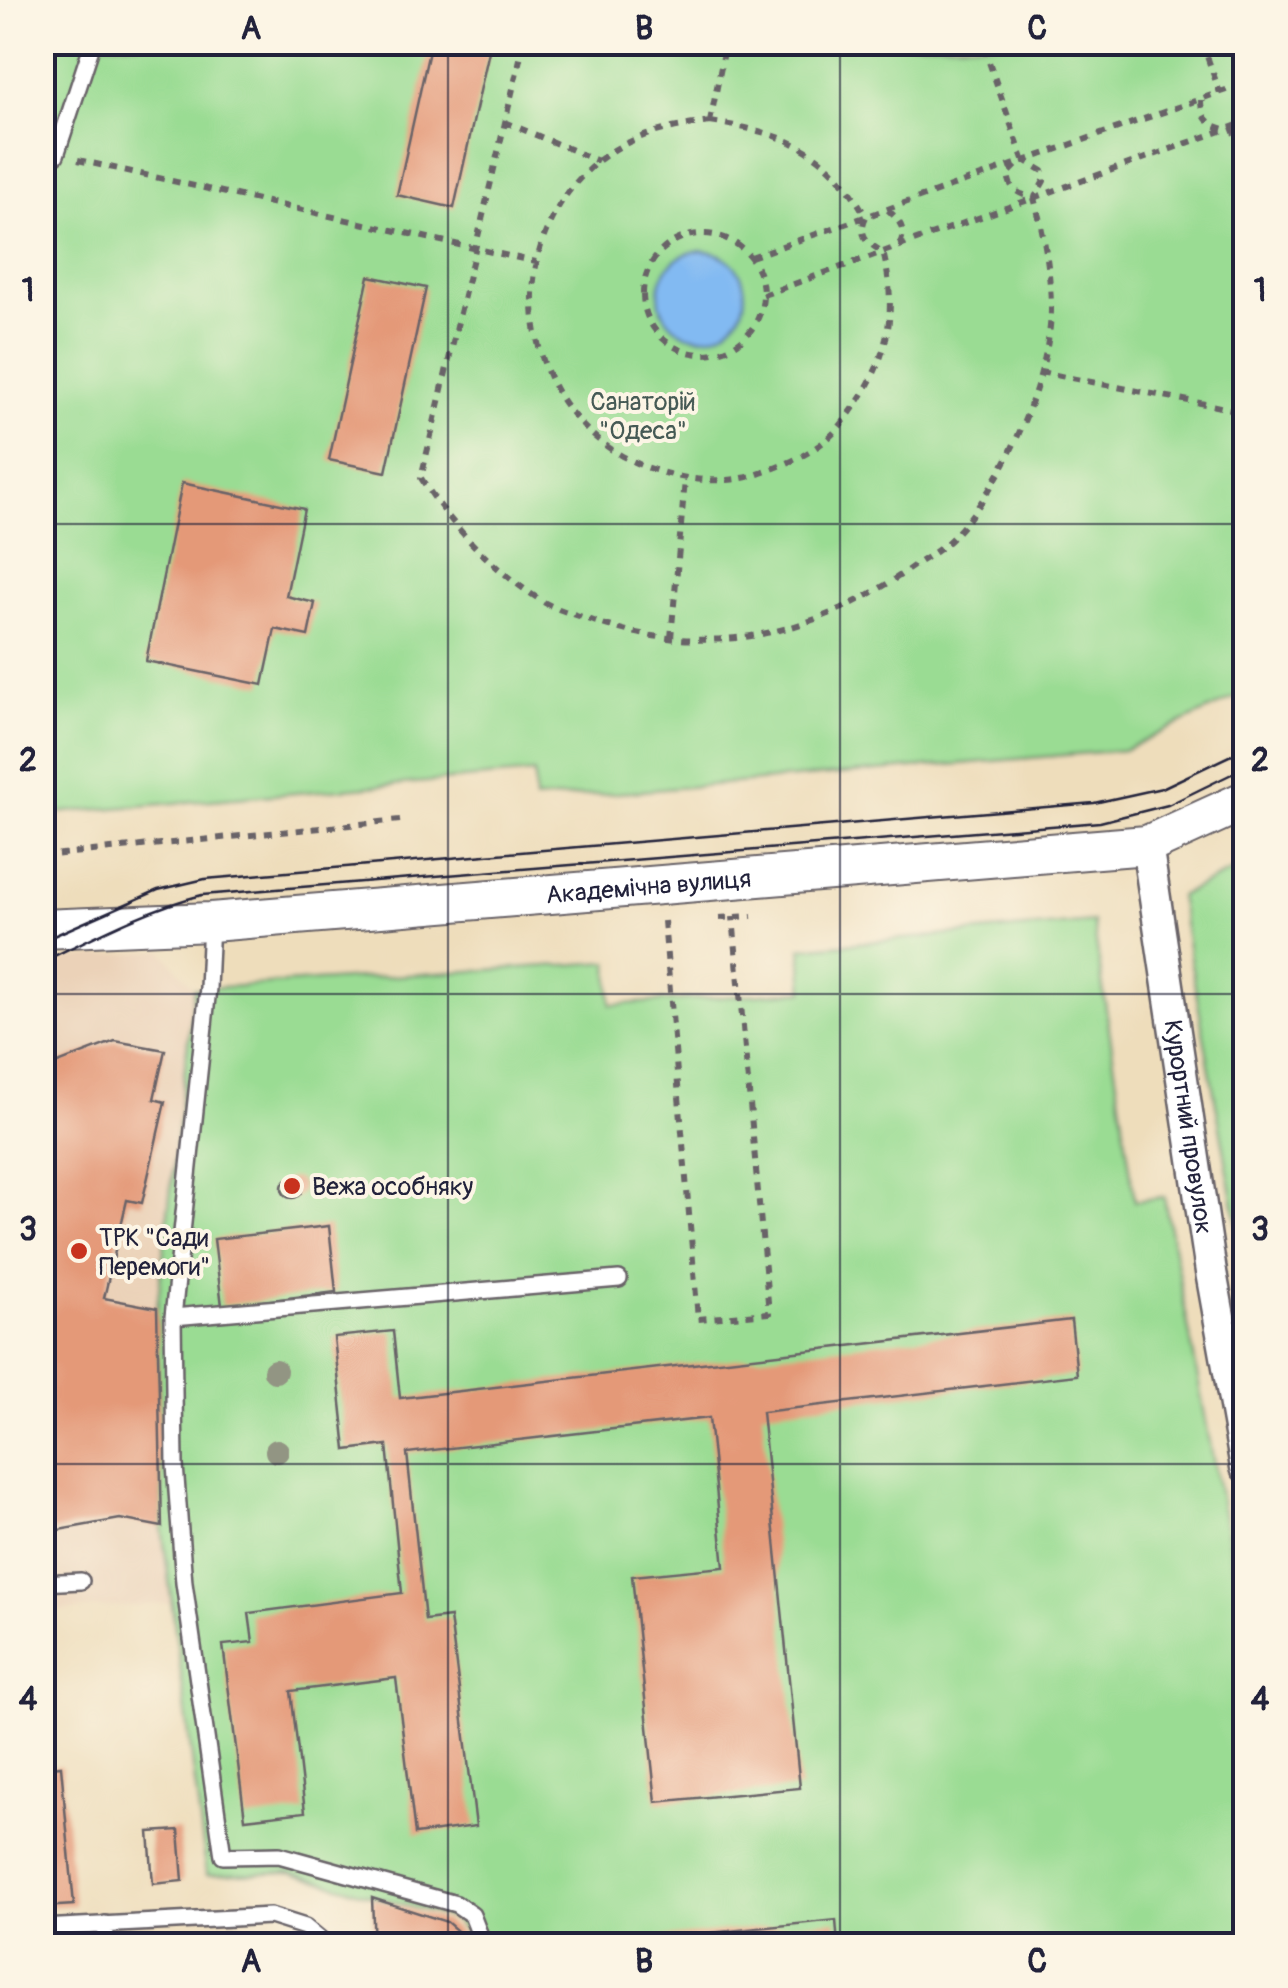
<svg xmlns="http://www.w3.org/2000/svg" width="1288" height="1988" font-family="Pangolin,sans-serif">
<rect width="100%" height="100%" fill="#fcf5e5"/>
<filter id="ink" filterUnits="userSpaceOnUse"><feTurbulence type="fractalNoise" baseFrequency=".01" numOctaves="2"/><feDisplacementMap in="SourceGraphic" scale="20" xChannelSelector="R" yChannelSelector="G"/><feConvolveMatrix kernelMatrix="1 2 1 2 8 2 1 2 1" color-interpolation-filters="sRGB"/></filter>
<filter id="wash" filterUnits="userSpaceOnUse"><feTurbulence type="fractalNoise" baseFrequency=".0048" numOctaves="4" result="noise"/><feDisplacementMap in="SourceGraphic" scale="40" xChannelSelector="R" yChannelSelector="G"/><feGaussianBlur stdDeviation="2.25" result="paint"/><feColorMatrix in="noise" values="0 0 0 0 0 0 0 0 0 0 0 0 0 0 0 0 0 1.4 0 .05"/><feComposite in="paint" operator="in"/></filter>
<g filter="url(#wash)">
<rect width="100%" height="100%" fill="#edb"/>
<path fill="#ebd2b8" d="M162,950l32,39 -37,319 5,219 10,76 -129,9v-640l25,-13z"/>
<path fill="#9adc93" stroke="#5e7f67" stroke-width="2.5" d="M43,43h1202v650l-121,57 -589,50 -1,-27 -491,41z
M1245,865v402l-66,-371z
M1093,922l42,279 29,-4 81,433v315h-773l-4,-10 -15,-16 -162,-47 -84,3 -45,-348 -5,-219 37,-319 415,-27 2,43 193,-14 -3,-43z"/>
<path fill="#82baf2" stroke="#526e96" stroke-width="2.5" d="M659 294a43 43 0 1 1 86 0a43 43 0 1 1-86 0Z"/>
<g id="blocks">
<path fill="#e49978" d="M431,42h60l-37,166 -57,-13z
M369,276l57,12 -40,184 -57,-12z
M182,483l122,26 -18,87 29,7 -7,33 -33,-7 -12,56 -117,-24z
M115,1041l50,9 -11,49 11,3 -23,101 -15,-3 -23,98 53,10 5,219 -42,-8 -78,14v-464z
M282 1188a10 10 0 1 1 20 0a10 10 0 1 1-20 0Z
M329,1226l7,66 -114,14 -8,-67z
M1071,1320l6,55 -315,37 38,376 -144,14 -24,-226 92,-9 -15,-149 -302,35 18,167 25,-3 26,209 -61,8 -19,-156 -105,13 14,121 -60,7 -22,-174 30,-3 -4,-29 153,-20 -15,-148 -41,5 -12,-113 59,-6 7,67z
M61,1766l13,139 -32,2v-139z
M179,1830l4,51 -30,3 -4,-52z
M372,1898l75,24 16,14 4,10h-93z
M836,1920l2,26h-187l-1,-7z"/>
</g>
</g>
<g filter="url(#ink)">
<use href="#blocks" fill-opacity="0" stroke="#696368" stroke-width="2.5"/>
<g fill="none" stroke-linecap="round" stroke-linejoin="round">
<g stroke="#696368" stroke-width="20">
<path id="service" d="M42,154l14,1 37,-113
M211,922l-3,66 -35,329 446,-38
M173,1317l2,148 9,118 39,273 56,-1 177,49 16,11 12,31
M42,1583l39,-2
M105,1924l2,22
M42,1928l228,-12 35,11 23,19"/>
</g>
<g stroke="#696368" stroke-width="35">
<g id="minor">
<path id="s1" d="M1147,845l64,427 35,195"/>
</g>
</g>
<g stroke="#696368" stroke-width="42">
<g id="tertiary">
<path id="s2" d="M42,929l169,-7 936,-77 99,-45"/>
</g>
</g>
<path stroke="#696368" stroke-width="6" stroke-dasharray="8 8" stroke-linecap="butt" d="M524,42l-103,436c30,48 73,93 121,123 14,9 33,13 49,19 112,41 226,16 321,-53 12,-8 26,-16 37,-26 51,-49 101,-160 102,-231 0,-36 -7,-77 -17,-112 -15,-4 -24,-7 -26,-24l15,-15 -41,-117
M1202,42l18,51
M1235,87l10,13 -7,24
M1201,100c0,17 7,25 24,29
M505,122l93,39
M710,122c73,10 120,27 156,95 -9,18 2,27 17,35 17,67 2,116 -39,169 -21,29 -56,43 -89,54 -31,9 -66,6 -97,-4 -135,-40 -169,-219 -61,-309 33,-27 72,-35 113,-40z
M710,122l16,-80
M1232,127l14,37
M1023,159l20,12 1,10 -9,16
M78,160l458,102
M888,210c11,10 20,20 11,35
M643 294a60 60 0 1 1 120 0a60 60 0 1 1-120 0Z
M751,257l495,-174
M763,295l483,-173
M1040,372l206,40
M671,638l14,-158
M42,856l358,-36
M719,918l33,-2
M664,921l34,398 71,-6 -36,-396"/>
<use href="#service" stroke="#fff" stroke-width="15"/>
<use href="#minor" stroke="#fff" stroke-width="30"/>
<use href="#tertiary" stroke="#fff" stroke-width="38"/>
<path stroke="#22223b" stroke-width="2.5" d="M42,941l116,-51 47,-11 889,-76 68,-15 84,-40
M42,962c52,-25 104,-53 160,-67l898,-73 68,-17 78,-38"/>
</g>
<g fill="#929583">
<circle cx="275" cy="1371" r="12"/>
<circle cx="277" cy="1451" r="12"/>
</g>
</g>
<path fill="none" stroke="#22223b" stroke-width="2.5" stroke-opacity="0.55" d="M448,42v1904M840,42v1904M42,524h1204M42,994h1204M42,1464h1204"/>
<g fill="#c8321e" stroke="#fcf5e5" stroke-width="4">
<circle cx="292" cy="1186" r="10"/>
<circle cx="79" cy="1251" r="10"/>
</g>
<g text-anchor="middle" stroke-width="8" stroke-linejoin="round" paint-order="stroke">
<g font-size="25" fill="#465a55" stroke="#fcf5e5">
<text x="643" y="410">Санаторій<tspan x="643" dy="29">"Одеса"</tspan></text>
</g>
<g font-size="25" fill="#22223b" stroke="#fcf5e5">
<text dy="9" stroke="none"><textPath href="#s2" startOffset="608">Академічна вулиця</textPath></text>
<text dy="9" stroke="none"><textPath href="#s1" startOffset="285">Курортний провулок</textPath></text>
</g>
<g font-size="25" fill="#22223b" stroke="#fcf5e5" text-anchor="start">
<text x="312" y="1195">Вежа особняку</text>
<text x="99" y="1246">ТРК "Сади<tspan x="99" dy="29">Перемоги"</tspan></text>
</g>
</g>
<rect width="1288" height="1988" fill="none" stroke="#fcf5e5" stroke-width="110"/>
<rect x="55" y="55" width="1178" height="1878" fill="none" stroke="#22223b" stroke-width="4"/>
<g font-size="32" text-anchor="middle" font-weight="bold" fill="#22223b">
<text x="251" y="39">A</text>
<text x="644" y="39">B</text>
<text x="1037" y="39">C</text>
<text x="28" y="301">1</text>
<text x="1260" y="301">1</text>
<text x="28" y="771">2</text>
<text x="1260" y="771">2</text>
<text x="28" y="1240">3</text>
<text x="1260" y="1240">3</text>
<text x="28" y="1710">4</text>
<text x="1260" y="1710">4</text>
<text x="251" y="1972">A</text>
<text x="644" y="1972">B</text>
<text x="1037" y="1972">C</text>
</g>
</svg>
